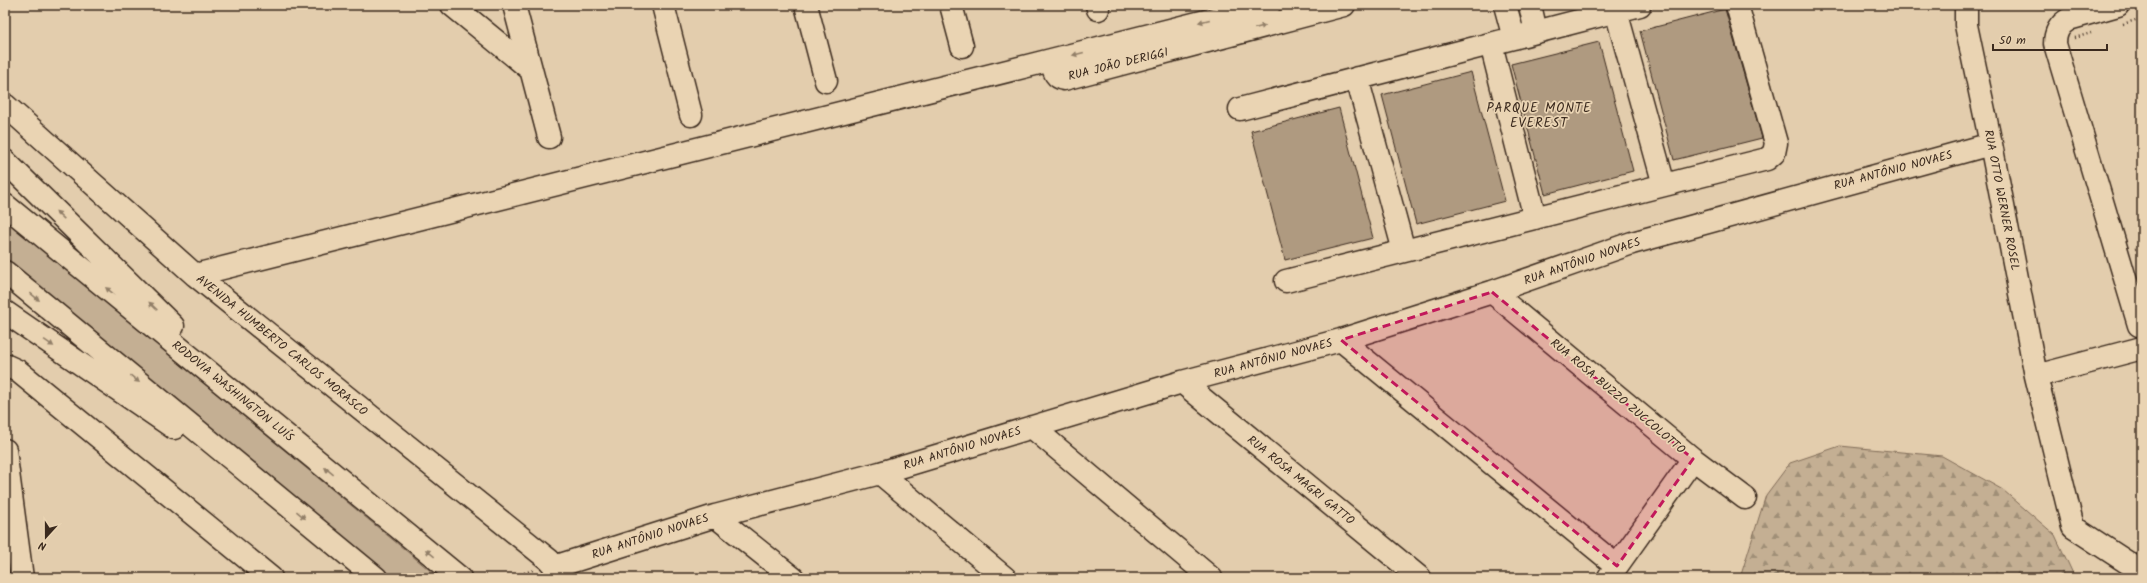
<svg xmlns="http://www.w3.org/2000/svg" width="2147" height="583" font-family="Kalam,sans-serif">
<defs>
<pattern id="forest-firs" width="22" height="20" patternUnits="userSpaceOnUse"><rect width="22" height="20" fill="#c4af93"/><path d="M5 1l3.5 6h-7zM16 11l3.5 6h-7z" fill="#a08f77"/></pattern>
</defs>
<rect width="100%" height="100%" fill="#e3cdad"/>
<filter id="ink" filterUnits="userSpaceOnUse"><feTurbulence type="fractalNoise" baseFrequency=".025" numOctaves="2"/><feDisplacementMap in="SourceGraphic" scale="8" xChannelSelector="R" yChannelSelector="G"/><feConvolveMatrix kernelMatrix="1 2 1 2 8 2 1 2 1" color-interpolation-filters="sRGB"/></filter>
<g filter="url(#ink)">
<path fill="#c4af93" stroke="#806c58" d="M5,219l434,359h-52l-382,-317z"/>
<path fill="url(#forest-firs)" stroke="#806c58" d="M1840,446l102,10 61,34 52,45 20,43h-335l26,-83 24,-32z"/>
<path fill="#af9a80" stroke="#3b2a1e" d="M1725,9l37,129 -88,22 -34,-129z
M1599,42l34,129 -88,23 -34,-130z
M1471,72l34,129 -89,23 -34,-129z
M1339,108l34,130 -88,22 -34,-129z"/>
<g fill="none" stroke-linecap="round" stroke-linejoin="round">
<g stroke="#3b2a1e" stroke-width="25">
<path id="minor" d="M452,5l78,64
M514,5l35,132
M663,5l28,110
M806,5l20,76
M951,5l11,41
M1097,5l1,4
M1269,5l-218,55c3,10 3,17 13,19l280,-74
M1505,5l9,33
M1530,5l6,27
M1966,5v20l25,119 45,232 37,151 69,45
M2118,5l-49,14c-10,6 -14,13 -14,25l84,281
M1616,11l48,174
M1491,44l44,174
M1357,78l47,173
M5,105l190,170 354,285 15,16
M1240,109l400,-104
M195,275l856,-215
M1286,281l481,-122 7,-6 2,-10 -39,-138
M1492,292l201,167 52,39
M1341,340l276,226
M5,365l13,6 253,207
M2036,376l106,-28
M1182,382l238,196
M1032,427l179,151
M5,450l17,128
M880,473l125,105
M715,516l78,62
M554,567l161,-51 165,-43 302,-91 159,-42 151,-48 140,-49 359,-99
M1609,577l84,-118"/>
</g>
<g stroke="#3b2a1e" stroke-width="25">
<path id="highway" d="M5,161l168,165
M5,205l455,373
M5,272l371,306
M5,312l169,116"/>
</g>
<path stroke="#3b2a1e" stroke-width="2.5" stroke-dasharray="1 3" stroke-linecap="butt" d="M2123,24l19,-6
M2075,38l16,-5
M2135,249l7,-2
M509,578l24,-8"/>
<use href="#minor" stroke="#ead4b3" stroke-width="22"/>
<use href="#highway" stroke="#ead4b3" stroke-width="22"/>
</g>
<defs><path id="oneway-solid" d="M-6-.8H1V-3.2L6.5 0L1 3.2V.8H-6Z"/></defs>
<g fill="#927f68">
<use href="#oneway-solid" transform="translate(1204 21) rotate(166)"/>
<use href="#oneway-solid" transform="translate(1260 27) rotate(-15)"/>
<use href="#oneway-solid" transform="translate(1078 54) rotate(166)"/>
<use href="#oneway-solid" transform="translate(60 215) rotate(-136)"/>
<use href="#oneway-solid" transform="translate(110 291) rotate(-141)"/>
<use href="#oneway-solid" transform="translate(35 297) rotate(39)"/>
<use href="#oneway-solid" transform="translate(153 306) rotate(-136)"/>
<use href="#oneway-solid" transform="translate(49 343) rotate(35)"/>
<use href="#oneway-solid" transform="translate(135 379) rotate(39)"/>
<use href="#oneway-solid" transform="translate(329 471) rotate(-141)"/>
<use href="#oneway-solid" transform="translate(301 515) rotate(40)"/>
<use href="#oneway-solid" transform="translate(430 553) rotate(-141)"/>
</g>
</g>
<path fill="#c2185b" fill-opacity="0.2" stroke="#c2185b" stroke-width="3" stroke-dasharray="8 5" stroke-linejoin="round" d="M1492,292l201,167 -76,107 -276,-226z"/>
<g text-anchor="middle" stroke-width="3.5" stroke-linejoin="round" paint-order="stroke">
<g font-size="12" fill="#3b2a1e" stroke="#ead4b3">
<text transform="translate(1118 64) rotate(-14)" y="4">RUA JOÃO DERIGGI</text>
<text transform="translate(1893 170) rotate(-15)" y="4">RUA ANTÔNIO NOVAES</text>
<text transform="translate(2002 200) rotate(79)" y="4">RUA OTTO WERNER ROSEL</text>
<text transform="translate(1582 261) rotate(-19)" y="4">RUA ANTÔNIO NOVAES</text>
<text transform="translate(282 345) rotate(39)" y="4">AVENIDA HUMBERTO CARLOS MORASCO</text>
<text transform="translate(1273 358) rotate(-15)" y="4">RUA ANTÔNIO NOVAES</text>
<text transform="translate(233 391) rotate(39)" y="4">RODOVIA WASHINGTON LUÍS</text>
<text transform="translate(1618 396) rotate(40)" y="4">RUA ROSA BUZZO ZUCCOLOTTO</text>
<text transform="translate(962 448) rotate(-17)" y="4">RUA ANTÔNIO NOVAES</text>
<text transform="translate(1301 480) rotate(39)" y="4">RUA ROSA MAGRI GATTO</text>
<text transform="translate(650 536) rotate(-18)" y="4">RUA ANTÔNIO NOVAES</text>
</g>
<g font-size="13" letter-spacing="1" fill="#3b2a1e" stroke="#ead4b3">
<text x="1539" y="112">PARQUE MONTE<tspan x="1539" dy="15">EVEREST</tspan></text>
</g>
</g>
<rect width="2147" height="583" fill="none" stroke="#ead4b3" stroke-width="20"/>
<rect x="10" y="10" width="2127" height="563" fill="none" stroke="#3b2a1e" stroke-width="1.5" filter="url(#ink)"/>
<g transform="translate(46 537) rotate(201)" stroke="#ead4b3" stroke-width="3" paint-order="stroke">
<path d="M0-3L7 15L0 10L-7 15Z" fill="#3b2a1e"/>
<text y="-6" font-size="11" font-weight="bold" text-anchor="middle" fill="#3b2a1e">N</text>
</g>
<path d="M1993 44v6h114v-6" fill="none" stroke="#3b2a1e" stroke-width="2"/>
<text x="1999" y="44" font-size="12" fill="#3b2a1e" stroke="#ead4b3" stroke-width="3" paint-order="stroke">50 m</text>
</svg>
